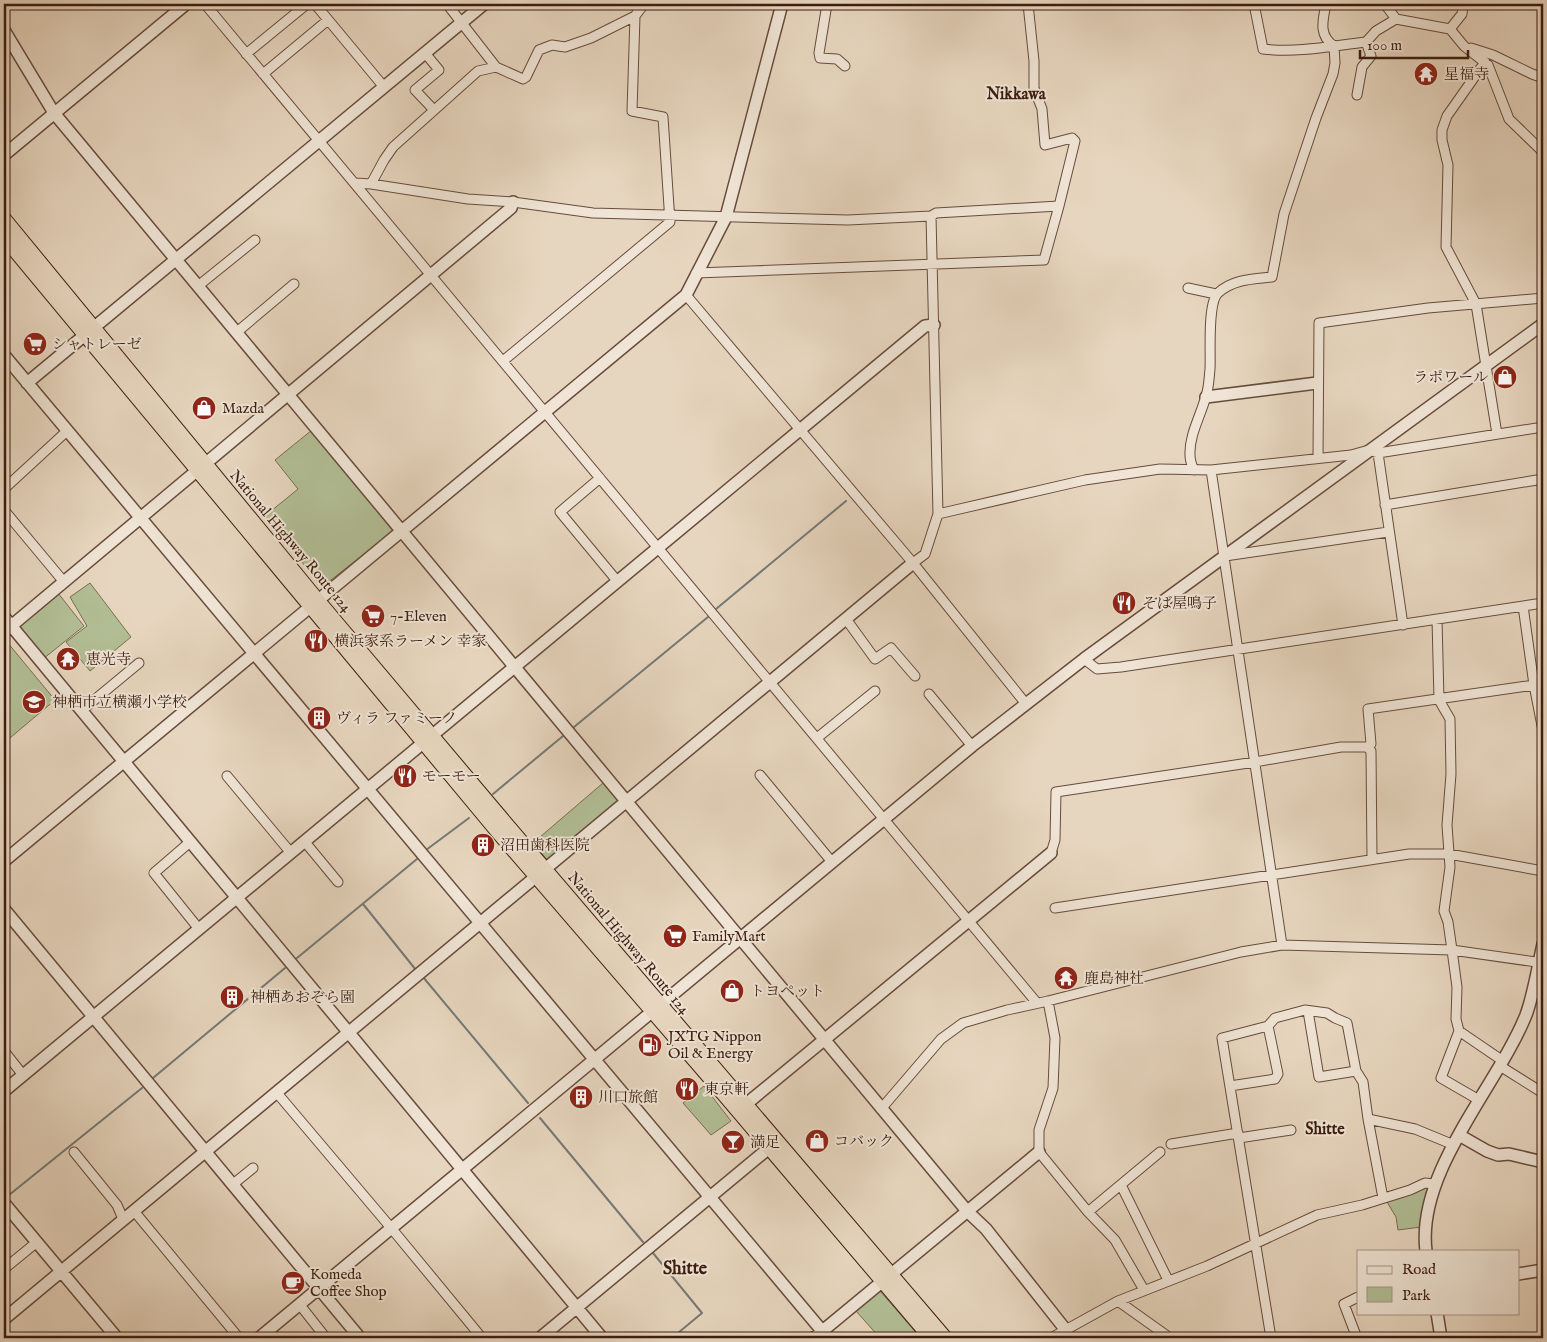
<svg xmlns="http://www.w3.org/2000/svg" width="1547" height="1342" font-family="'IM FELL English','Noto Serif JP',serif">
<rect width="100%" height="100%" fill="#e7d6bf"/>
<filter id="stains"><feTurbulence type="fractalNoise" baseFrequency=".004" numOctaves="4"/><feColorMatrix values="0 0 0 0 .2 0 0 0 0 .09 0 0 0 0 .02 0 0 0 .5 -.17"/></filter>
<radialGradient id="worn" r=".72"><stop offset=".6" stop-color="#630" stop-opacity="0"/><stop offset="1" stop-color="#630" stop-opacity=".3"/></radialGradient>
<path fill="#b2be95" stroke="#786e52" d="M312,430l81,101 -71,56 -57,-71 33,-27 -23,-29z
M90,583l41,54 -41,34 -24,-29 21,-16 -17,-29z
M58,593l26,33 -41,33 -24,-29v-4z
M7,642l48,58 -51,43v-98z
M603,783l16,19 -70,60 -16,-19z
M704,1086l27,35 -20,14 -28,-32z
M1426,1186l3,3 -6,20 -2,18 -23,3 -2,-13 -9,-15z
M880,1291l39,45 -3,2h-36l-24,-27z"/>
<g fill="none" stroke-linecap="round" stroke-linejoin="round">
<path stroke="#757977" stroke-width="2" d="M716,609l130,-108
M574,727l134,-110
M493,794l70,-58
M426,850l43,-32
M363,904l53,66
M297,958l120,-99
M423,977l105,126
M153,1078l132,-110
M540,1118l103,124
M9,1195l133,-107
M653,1253l49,60 -30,25"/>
<g stroke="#684b3c" stroke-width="11">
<path id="minor" d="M205,4l832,999
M315,4l69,83
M447,4l49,63
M827,4l-8,49 1,5 17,1 8,7
M1028,4l6,57v27l8,21 3,36 27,-7 3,3 -16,65
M1254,4l9,45c36,4 68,-3 103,-7l5,14 -9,11 -5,28
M1386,4l1,3 9,12 54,10 14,17 24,19 21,54 34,33
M1450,29l12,-15 1,-10
M1366,42l10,-11 20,-12
M1471,48l22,7 39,19 11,4
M425,53l14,17 -24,20 19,20
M246,54l61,-50
M1485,62l-38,54 -5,14v10l6,25 -2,82 30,57 21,130
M263,74l65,-54
M355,183l16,1 97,15 45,3 80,11 255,7 83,-4 7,298 -13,40 -12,9
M371,184l13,-24 9,-13 85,-76 18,-4 27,12 3,-2 13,-27 13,-5 13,2 26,-9 44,-22
M696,273l348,-13 15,-54 -123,7 -5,3
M198,286l57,-46
M1188,288l28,6
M686,295l227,268 113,141
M237,332l57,-48
M503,361l167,-139 -7,-105 -31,-6 3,-95 9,-12
M1378,453l25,172
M1318,458l1,-135 109,-15 115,-10
M1194,470c-2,-4 -4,-10 -4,-15 -1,-20 11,-40 16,-59 3,-9 3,-18 4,-27 1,-15 -3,-66 8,-76 15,-14 35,-14 54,-16l12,-63 32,-96 17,-44 2,-11 -1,-17c-16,-11 -11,-26 -8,-42
M1211,470l71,475
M600,478l-40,34 58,70
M4,489l63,-58
M1385,505l158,-26
M4,510l60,72
M938,514l147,-34 75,-11 51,1 140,-15 18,-5 9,3 165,-26
M1225,556l163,-24
M1523,606l11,79 9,46
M846,619l29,40 16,-11 24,28
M1437,619l2,81 11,19 1,55 -4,51 3,42 -6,44 4,11 4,28 5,37 -1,32 3,12 44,30
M1084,659l13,10 24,-2 422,-64
M929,694l43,52
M81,711l58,-48
M817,738l58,-47
M1367,747l4,-3 -3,-35 166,-24
M760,775l72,87
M227,776l64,77
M190,842l-36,31 45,56
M305,842l33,40
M1051,853l4,-13 1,-48 199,-30 86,-15h26l4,4 1,108
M1055,908l354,-54h40l94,17
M1048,1001l7,37 -2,50 -14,42v22l49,60 27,28 29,50
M1308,1011l11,66 37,-6
M1459,1031l-18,47 38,22
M4,1051l19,24
M1500,1066l43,27
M1230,1086l45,-7 3,-5 -10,-48
M277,1093l115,136 90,109
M881,1109l60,-70 22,-16 44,-13 41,-9 193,-49 41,-7 170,5 91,13
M1368,1119l47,10 39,16
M1239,1138l52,-8
M1171,1144l67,-11
M74,1152l43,53 6,14
M232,1185l21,-17
M1121,1185l47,95
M134,1211l105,127
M1088,1212l72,-60
M4,1269l33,-27
M1118,1301l52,37
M300,1305l26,33
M1051,1338l67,-37 89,-35 110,-51 45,-10 48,-15 15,-7 9,1
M1271,1338l-49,-300 46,-12 7,-8 30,-8 22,3 8,5 12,5 9,48 7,11 5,37 15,79
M1357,1338l-13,-34 14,-7"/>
</g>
<g stroke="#684b3c" stroke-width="14">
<path id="tertiary" d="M4,30l50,83 913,1098 19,18 79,100
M4,155l182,-151
M4,355l824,983
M27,383l457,-379
M1206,397l111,-14
M4,617l598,721
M4,632l507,-424 2,-6
M4,861l682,-566 40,-78 56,-213
M4,909l356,429
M4,1091l921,-765 9,-1
M745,1105l306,-252
M1459,1135l28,16 11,4 11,-1 34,8
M4,1203l113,135
M1426,1251c-10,-80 71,-164 100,-236 8,-22 12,-49 17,-71
M1518,1274l25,-4
M1437,1313l4,25
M4,1319l909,-756
M259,1338l713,-592 112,-87 459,-335
M540,1338l229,-190
M814,1338l225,-186"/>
</g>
<g stroke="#3d1d10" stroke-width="16">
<path id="trunk" d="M4,219l314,382 183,217 444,520
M4,237l494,595 213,247 220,259"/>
</g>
<use href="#minor" stroke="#efe4d5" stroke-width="9"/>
<use href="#tertiary" stroke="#efe4d5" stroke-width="11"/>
<use href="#trunk" stroke="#e7d6bf" stroke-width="14"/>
</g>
<defs>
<g id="temple-disc" transform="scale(1.25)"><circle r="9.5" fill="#8f2418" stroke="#efe4d5"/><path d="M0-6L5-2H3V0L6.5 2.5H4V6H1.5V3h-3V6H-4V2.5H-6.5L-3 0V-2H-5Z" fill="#fff"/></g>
<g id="supermarket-disc" transform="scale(1.25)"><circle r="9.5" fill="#8f2418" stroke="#efe4d5"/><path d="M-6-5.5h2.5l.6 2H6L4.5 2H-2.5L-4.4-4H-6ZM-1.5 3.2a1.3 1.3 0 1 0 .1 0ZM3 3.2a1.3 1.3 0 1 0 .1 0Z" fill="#fff"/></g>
<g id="shop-disc" transform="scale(1.25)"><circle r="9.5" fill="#8f2418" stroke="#efe4d5"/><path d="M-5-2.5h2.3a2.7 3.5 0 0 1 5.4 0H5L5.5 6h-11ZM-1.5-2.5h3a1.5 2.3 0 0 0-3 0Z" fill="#fff"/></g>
<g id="restaurant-disc" transform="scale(1.25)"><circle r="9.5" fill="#8f2418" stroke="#efe4d5"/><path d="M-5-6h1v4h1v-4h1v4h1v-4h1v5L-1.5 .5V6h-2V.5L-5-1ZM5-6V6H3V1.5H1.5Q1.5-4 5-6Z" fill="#fff"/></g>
<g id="school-disc" transform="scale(1.25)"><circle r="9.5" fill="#8f2418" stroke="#efe4d5"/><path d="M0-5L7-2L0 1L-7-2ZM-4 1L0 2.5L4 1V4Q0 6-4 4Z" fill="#fff"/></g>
<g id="building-disc" transform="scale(1.25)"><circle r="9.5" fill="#8f2418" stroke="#efe4d5"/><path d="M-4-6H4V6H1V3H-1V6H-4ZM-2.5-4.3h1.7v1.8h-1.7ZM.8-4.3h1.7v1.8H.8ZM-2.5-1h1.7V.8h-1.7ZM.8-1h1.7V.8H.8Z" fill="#fff"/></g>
<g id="fuel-disc" transform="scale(1.25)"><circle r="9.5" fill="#8f2418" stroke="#efe4d5"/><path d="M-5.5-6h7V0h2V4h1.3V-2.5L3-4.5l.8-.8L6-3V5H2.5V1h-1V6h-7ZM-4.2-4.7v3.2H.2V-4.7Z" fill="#fff"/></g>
<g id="bar-disc" transform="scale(1.25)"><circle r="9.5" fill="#8f2418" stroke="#efe4d5"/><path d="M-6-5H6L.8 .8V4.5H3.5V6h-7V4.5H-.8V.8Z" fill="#fff"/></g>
<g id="cafe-disc" transform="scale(1.25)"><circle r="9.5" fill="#8f2418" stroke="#efe4d5"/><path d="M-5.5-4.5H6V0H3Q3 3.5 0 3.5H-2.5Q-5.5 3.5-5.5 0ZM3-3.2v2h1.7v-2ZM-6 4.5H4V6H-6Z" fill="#fff"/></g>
</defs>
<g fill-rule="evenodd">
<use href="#temple-disc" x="1426" y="74"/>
<use href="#supermarket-disc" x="35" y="344"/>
<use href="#shop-disc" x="1505" y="377"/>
<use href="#shop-disc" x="204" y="408"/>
<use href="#restaurant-disc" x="1124" y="603"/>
<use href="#supermarket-disc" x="373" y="616"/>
<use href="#restaurant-disc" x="316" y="641"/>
<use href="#temple-disc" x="68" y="659"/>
<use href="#school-disc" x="34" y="702"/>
<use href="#building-disc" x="319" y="718"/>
<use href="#restaurant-disc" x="405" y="776"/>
<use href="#building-disc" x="483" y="845"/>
<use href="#supermarket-disc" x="675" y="936"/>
<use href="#temple-disc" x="1066" y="978"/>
<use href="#shop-disc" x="732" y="991"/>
<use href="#building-disc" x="232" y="997"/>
<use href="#fuel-disc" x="650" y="1045"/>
<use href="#restaurant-disc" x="687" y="1089"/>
<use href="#building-disc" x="581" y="1097"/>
<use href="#shop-disc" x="817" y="1141"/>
<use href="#bar-disc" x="733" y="1142"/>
<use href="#cafe-disc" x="293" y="1283"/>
</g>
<g text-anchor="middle" stroke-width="4" stroke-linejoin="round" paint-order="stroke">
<g font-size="15" fill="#3d1d10" stroke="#efe4d5" text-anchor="start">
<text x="1444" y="79">星福寺</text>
<text x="52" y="349">シャトレーゼ</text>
<text x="1488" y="382" text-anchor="end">ラポワール</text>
<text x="222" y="413">Mazda</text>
<text x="1142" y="608">そば屋鳴子</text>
<text x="390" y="621">7-Eleven</text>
<text x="334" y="646">横浜家系ラーメン 幸家</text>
<text x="86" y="664">恵光寺</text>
<text x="52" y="707">神栖市立横瀬小学校</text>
<text x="336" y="723">ヴィラ ファミーノ</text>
<text x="422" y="781">モーモー</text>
<text x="500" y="850">沼田歯科医院</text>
<text x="692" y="941">FamilyMart</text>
<text x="1084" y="983">鹿島神社</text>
<text x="750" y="996">トヨペット</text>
<text x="250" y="1002">神栖あおぞら園</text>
<text x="668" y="1041">JXTG Nippon<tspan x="668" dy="17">Oil &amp; Energy</tspan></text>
<text x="704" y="1094">東京軒</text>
<text x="598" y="1102">川口旅館</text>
<text x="834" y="1146">コバック</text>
<text x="750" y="1147">満足</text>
<text x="310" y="1279">Komeda<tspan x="310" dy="17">Coffee Shop</tspan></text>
</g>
<g font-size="15" fill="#3d1d10" stroke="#efe4d5">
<text transform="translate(291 541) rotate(50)" y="5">National Highway Route 124</text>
<text transform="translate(629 943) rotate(50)" y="5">National Highway Route 124</text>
</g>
<g font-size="16" font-weight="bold" fill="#3d1d10" stroke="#efe4d5">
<text x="1016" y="99">Nikkawa</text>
<text x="1325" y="1134">Shitte</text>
</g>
<g font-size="18" font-weight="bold" fill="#3d1d10" stroke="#efe4d5">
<text x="685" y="1274">Shitte</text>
</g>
</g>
<rect width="1547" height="1342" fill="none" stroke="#e7d6bf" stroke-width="20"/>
<rect x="5" y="5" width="1537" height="1332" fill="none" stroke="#3d1d10" stroke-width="2.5"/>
<rect x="10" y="10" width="1527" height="1322" fill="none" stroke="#3d1d10"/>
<rect x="1357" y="1250" width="162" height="65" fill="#efe4d5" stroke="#a89486"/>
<rect x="1367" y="1266" width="25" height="8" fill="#efe4d5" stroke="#a89486"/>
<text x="1402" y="1274" font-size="15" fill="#3d1d10">Road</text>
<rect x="1367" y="1287" width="25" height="15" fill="#b2be95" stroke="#a89486"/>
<text x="1402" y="1300" font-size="15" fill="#3d1d10">Park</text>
<path d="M1360 50v8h108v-8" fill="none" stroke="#3d1d10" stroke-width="2.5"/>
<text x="1367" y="50" font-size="15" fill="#3d1d10" stroke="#efe4d5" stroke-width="4" paint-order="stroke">100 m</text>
<rect width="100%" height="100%" filter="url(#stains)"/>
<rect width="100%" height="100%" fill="url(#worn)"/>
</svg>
